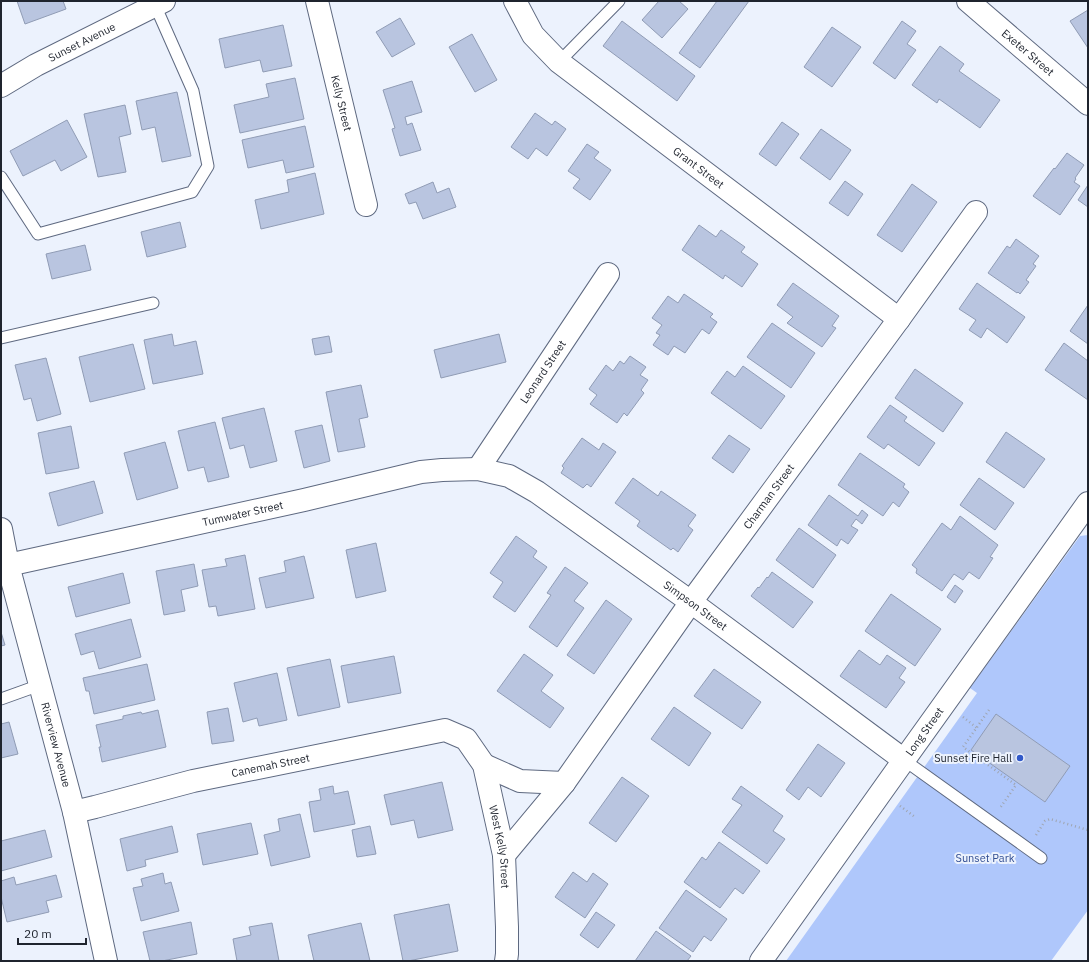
<svg xmlns="http://www.w3.org/2000/svg" width="1089" height="962" font-family="'IBM Plex Sans',sans-serif">
<rect width="100%" height="100%" fill="#ecf2fd"/>
<path fill="#afc7fb" d="M1088,535v375l-37,51h-265l191,-268 -7,-5 110,-152z"/>
<path fill="#b9c5e0" stroke="#909cb5" d="M17,1h46l3,8 -41,15z
M659,1h20l9,8 -26,29 -20,-18z
M717,1h32l-49,67 -21,-15z
M1088,10v38l-18,-27z
M400,18l15,26 -23,13 -16,-25z
M622,21l73,55 -18,25 -74,-55z
M902,21l14,10 -9,13 9,6 -21,29 -22,-16z
M283,25l9,41 -29,6 -3,-12 -35,8 -6,-29z
M832,27l29,20 -29,40 -28,-20z
M472,34l25,46 -22,12 -26,-45z
M940,46l24,18 -5,7 41,29 -20,28 -41,-29 -2,4 -25,-18z
M295,78l9,41 -64,14 -6,-28 35,-8 -3,-13z
M412,81l10,31 -17,5 2,8 5,-2 9,27 -21,6 -8,-27 3,-1 -12,-38z
M177,92l14,64 -29,6 -7,-35 -13,3 -6,-29z
M125,105l6,29 -12,3 7,35 -28,5 -14,-63z
M535,113l17,12 3,-4 11,8 -19,27 -11,-8 -8,11 -17,-12z
M67,120l20,37 -26,14 -6,-11 -32,16 -13,-25z
M782,122l17,12 -23,32 -17,-12z
M305,126l9,41 -28,6 -3,-13 -35,8 -6,-28z
M821,129l30,21 -21,30 -30,-22z
M587,144l12,8 -5,6 17,12 -21,30 -17,-12 7,-9 -12,-8z
M1067,153l17,12 -9,13 1,1 -2,3 6,4 -20,29 -27,-19 21,-28 1,1z
M315,173l9,41 -63,15 -6,-29 34,-8 -2,-12z
M845,181l18,13 -15,22 -19,-13z
M433,182l4,11 12,-5 7,19 -33,12 -7,-17 -7,2 -4,-10z
M912,184l25,18 -35,50 -25,-17z
M1088,185v22l-10,-7z
M180,222l6,25 -39,10 -6,-25z
M699,225l17,12 5,-7 24,17 -4,5 17,12 -16,23 -17,-12 -2,4 -41,-29z
M1016,239l23,17 -6,8 3,2 -10,14 3,2 -9,12 -2,-2 -1,1 -29,-20 19,-27 3,2z
M85,245l6,25 -39,9 -6,-25z
M793,283l46,33 -7,10 4,2 -14,19 -35,-24 6,-6 -16,-12z
M977,283l48,34 -18,26 -20,-15 -6,10 -12,-8 7,-10 -17,-11z
M684,294l29,20 -3,3 7,5 -8,12 -7,-5 -17,24 -11,-7 -6,9 -15,-10 7,-10 -4,-2 6,-8 -10,-7 16,-22 10,7z
M1088,305v39l-18,-13z
M772,323l43,30 -24,35 -44,-31z
M172,334l2,12 22,-5 7,33 -50,10 -9,-44z
M499,334l7,28 -65,16 -7,-28z
M329,336l3,16 -17,3 -3,-16z
M1064,343l24,18v39l-43,-30z
M133,344l12,45 -55,13 -11,-45z
M630,356l16,11 -6,8 8,5 -7,10 3,3 -17,23 -3,-3 -7,10 -27,-19 7,-9 -8,-6 17,-24 7,6 7,-10 4,3z
M46,358l15,56 -24,7 -6,-23 -7,2 -9,-35z
M743,366l42,30 -24,33 -50,-36 16,-22 8,6z
M915,369l48,34 -20,29 -48,-34z
M361,385l7,32 -9,2 6,28 -27,5 -12,-60z
M890,405l17,12 -3,4 31,22 -16,23 -31,-22 -4,5 -17,-12z
M264,408l13,53 -27,7 -6,-23 -14,4 -8,-31z
M215,422l14,55 -21,5 -4,-15 -16,4 -10,-40z
M322,425l8,36 -26,7 -9,-37z
M71,426l8,42 -33,6 -8,-41z
M1006,432l39,27 -21,29 -38,-26z
M729,435l21,14 -17,24 -21,-15z
M582,438l17,12 4,-7 13,9 -25,35 -4,-3 -4,4 -22,-15 3,-5 -2,-2z
M165,442l13,46 -41,12 -13,-47z
M860,453l45,31 -2,3 6,5 -10,15 -6,-5 -10,14 -45,-31z
M633,478l25,18 3,-5 35,24 -8,11 5,4 -15,22 -5,-4 -2,2 -34,-24 3,-5 -25,-18z
M979,478l35,25 -19,27 -35,-25z
M94,481l9,32 -45,13 -9,-33z
M829,495l29,21 4,-6 6,5 -6,9 -6,-5 -5,7 7,4 -10,14 -7,-5 -4,7 -29,-21z
M960,516l38,29 -8,12 3,1 -14,21 -10,-7 -6,8 -9,-6 -12,17 -26,-18 1,-4 -5,-4 30,-42 9,7z
M799,528l37,27 -23,33 -37,-28z
M516,536l21,15 -4,6 14,10 -32,45 -22,-15 10,-15 -13,-9z
M376,543l10,48 -30,7 -10,-48z
M245,555l10,54 -37,7 -2,-10 -7,1 -7,-37 25,-4 -2,-7z
M304,556l10,42 -48,10 -7,-30 27,-6 -2,-11z
M194,564l4,22 -17,4 4,21 -21,4 -8,-44z
M565,567l23,16 -14,18 10,7 -27,39 -28,-20 22,-32 -4,-2z
M772,572l41,30 -20,26 -42,-32 7,-9 1,1 8,-11 1,1z
M123,573l7,30 -54,14 -8,-30z
M955,585l8,6 -8,12 -8,-6z
M891,594l50,35 -26,37 -50,-35z
M606,600l26,19 -38,55 -27,-19z
M131,619l10,38 -42,12 -5,-18 -13,4 -6,-21z
M1,632l4,13 -4,1z
M859,650l21,15 7,-10 19,13 -7,10 6,4 -19,26 -46,-32z
M524,654l29,21 -12,16 23,17 -14,20 -53,-37z
M394,656l7,37 -53,10 -7,-37z
M330,659l10,48 -42,9 -11,-48z
M147,664l8,36 -61,14 -5,-23h-3l-3,-13z
M714,669l47,33 -19,27 -48,-33z
M277,673l10,47 -28,6 -2,-8 -14,4 -9,-39z
M674,707l37,26 -22,33 -38,-27z
M228,708l6,33 -22,3 -5,-32z
M158,710l8,37 -64,15 -3,-15h2l-5,-22 27,-6v-3l18,-4 1,2z
M996,714l74,52 -25,36 -74,-52z
M9,722l9,32 -17,4v-34z
M818,744l27,19 -24,34 -13,-10 -9,13 -13,-10z
M622,777l27,19 -33,46 -27,-19z
M442,782l11,48 -35,8 -4,-18 -23,5 -7,-30z
M333,786l1,8 14,-3 7,33 -41,8 -5,-30 12,-2 -2,-11z
M741,786l42,30 -10,15 12,8 -18,25 -45,-32 20,-27 -10,-6z
M300,814l10,43 -39,9 -7,-31 16,-4 -2,-12z
M251,823l7,31 -55,11 -6,-31z
M172,826l6,26 -33,8 1,6 -19,5 -7,-32z
M370,826l6,28 -19,3 -5,-27z
M45,830l7,27 -51,14v-30z
M719,842l41,29 -17,23 -8,-6 -15,20 -36,-26 18,-25 4,3z
M573,872l14,10 6,-9 15,11 -23,34 -30,-21z
M163,873l2,11 6,-2 8,29 -38,10 -8,-33 10,-2 -2,-7z
M56,875l6,22 -16,4 3,11 -42,10 -6,-25v-16l13,-4 2,8z
M686,890l41,29 -16,22 -7,-5 -11,16 -34,-24z
M449,904l9,47 -50,10h-5l-9,-46z
M596,912l19,13 -17,23 -18,-13z
M191,922l6,32 -35,7h-12l-7,-29z
M272,923l7,38h-42l-4,-22 18,-4 -2,-8z
M361,923l9,38h-56l-6,-26z
M656,931l35,25 -4,5h-52z"/>
<g fill="none" stroke-linecap="round" stroke-linejoin="round">
<g stroke="#5e6980" stroke-width="13">
<path id="service" d="M559,62l60,-61
M1,177l37,57 154,-42 16,-26 -15,-75 -38,-86
M1,338l152,-35
M1,699l39,-14
M904,760l137,98"/>
</g>
<g stroke="#5e6980" stroke-width="24">
<g id="minor">
<path id="s1" d="M317,1l49,204"/>
<path id="s2" d="M515,1l18,34 26,27 340,257"/>
<path id="s3" d="M968,1l120,103"/>
<path id="s4" d="M478,469l130,-195"/>
<path id="s5" d="M8,565l66,247 32,149"/>
<path id="s6" d="M904,760l184,-257"/>
<path d="M484,765l36,16 44,2"/>
<path id="s7" d="M74,812l21,-5 98,-26 252,-51 21,9 18,26 20,90 3,72v27l-1,7"/>
<path id="s8" d="M504,855l60,-72 127,-181 208,-283 77,-107"/>
</g>
</g>
<g stroke="#5e6980" stroke-width="24">
<g id="tertiary">
<path id="s9" d="M1,529l7,36 296,-65 117,-28 21,-2 36,-1 31,7 28,16 154,110 213,158 -143,201"/>
</g>
</g>
<g stroke="#5e6980" stroke-width="24">
<g id="secondary">
<path id="s10" d="M1,86l35,-21 128,-64"/>
</g>
</g>
<path stroke="#9fa5b0" stroke-width="2.5" stroke-dasharray="1 3" stroke-linecap="butt" d="M989,710l-26,37 53,38 -16,23
M963,717l14,11
M900,806l15,11
M1036,835l9,-14 5,-2 38,11"/>
<use href="#service" stroke="#fff" stroke-width="11"/>
<use href="#minor" stroke="#fff" stroke-width="22"/>
<use href="#tertiary" stroke="#fff" stroke-width="22"/>
<use href="#secondary" stroke="#fff" stroke-width="22"/>
</g>
<circle fill="#3159c9" stroke="#ecf2fd" stroke-width="1.5" cx="1020" cy="758" r="4"/>
<g text-anchor="middle" stroke-width="4" stroke-linejoin="round" paint-order="stroke">
<g font-size="11" fill="#1f242e" stroke="#ecf2fd">
<text dy="4" stroke="none"><textPath href="#s10" startOffset="92">Sunset Avenue</textPath></text>
<text dy="4" stroke="none"><textPath href="#s3" startOffset="79">Exeter Street</textPath></text>
<text dy="4" stroke="none"><textPath href="#s1" startOffset="105">Kelly Street</textPath></text>
<text dy="4" stroke="none"><textPath href="#s2" startOffset="251">Grant Street</textPath></text>
<text dy="4" stroke="none"><textPath href="#s4" startOffset="117">Leonard Street</textPath></text>
<text dy="4" stroke="none"><textPath href="#s8" startOffset="446">Charman Street</textPath></text>
<text dy="4" stroke="none"><textPath href="#s9" startOffset="277">Tumwater Street</textPath></text>
<text dy="4" stroke="none"><textPath href="#s9" startOffset="776">Simpson Street</textPath></text>
<text dy="4" stroke="none"><textPath href="#s6" startOffset="35">Long Street</textPath></text>
<text dy="4" stroke="none"><textPath href="#s5" startOffset="186">Riverview Avenue</textPath></text>
<text dy="4" stroke="none"><textPath href="#s7" startOffset="202">Canemah Street</textPath></text>
<text dy="4" stroke="none"><textPath href="#s7" startOffset="518">West Kelly Street</textPath></text>
</g>
<g font-size="11" fill="#1f242e" stroke="#ecf2fd" text-anchor="end">
<text x="1012" y="762">Sunset Fire Hall</text>
</g>
<g font-size="11" fill="#324e93" stroke="#ecf2fd">
<text x="985" y="862">Sunset Park</text>
</g>
</g>
<rect width="1089" height="962" fill="none" stroke="#1f242e" stroke-width="4"/>
<path d="M18 938v6h68v-6" fill="none" stroke="#1f242e" stroke-width="2"/>
<text x="24" y="938" font-size="12" fill="#1f242e" stroke="#ecf2fd" stroke-width="3" paint-order="stroke">20 m</text>
</svg>
